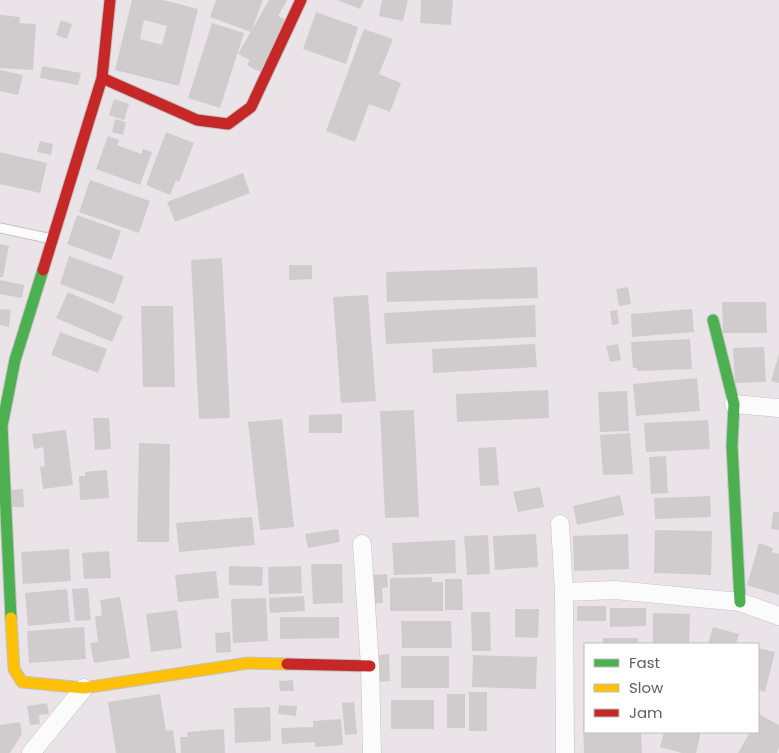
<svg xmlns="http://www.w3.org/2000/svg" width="779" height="753" font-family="Poppins,sans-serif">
<rect width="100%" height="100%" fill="#eae3e7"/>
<path fill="#d0ccce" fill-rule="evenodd" d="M132,0h31l35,9 -19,77 -64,-16zM144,20l23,6 -5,19 -22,-6z
M216,0h47l-12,32 -41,-15z
M269,0h18l-9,16 8,4 -26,52 -13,-7 3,-5 -12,-6z
M337,0h27l-4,9z
M382,0h26l-5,21 -24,-5z
M421,0h32l-2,25 -31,-2z
M316,12l42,15 -12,37 -43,-15z
M0,15l20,2 -1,6 17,1 -3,46 -33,-2z
M61,20l11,4 -5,15 -11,-4z
M212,23l32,10 -24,75 -32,-10z
M364,29l29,10 -14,35 22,9 -11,29 -21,-8 -14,38 -29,-11z
M42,66l39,7 -3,12 -38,-7z
M0,70l23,5 -5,20 -18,-4z
M114,99l15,5 -5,16 -15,-5z
M115,119l11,3 -3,13 -11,-3z
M166,132l28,11 -15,39 -3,-2 -6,15 -24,-10z
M108,136l11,4 -2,5 24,9 2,-5 9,3 -12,33 -44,-16z
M40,141l13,3 -2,11 -14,-3z
M0,152l47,11 -7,30 -40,-9z
M243,173l7,20 -75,29 -8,-20z
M90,180l60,21 -11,32 -60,-21z
M77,215l44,16 -10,29 -44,-16z
M0,244l9,2 -6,31h-3z
M69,256l55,20 -10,28 -54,-20z
M222,258l8,160 -31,1 -8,-159z
M289,265h23v14l-23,1z
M537,267l1,31 -151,4 -1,-30z
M0,280l24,5 -2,13 -22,-4z
M628,287l3,17 -12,2 -3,-17z
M68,292l55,24 -11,26 -56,-24z
M368,295l8,106 -35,2 -8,-106z
M722,302h44l1,31h-44z
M535,305l1,32 -150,7 -2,-31z
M141,306h32l2,81h-32z
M0,309l11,1 -2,17 -9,-2z
M692,309l2,23 -62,5 -1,-23z
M617,310l2,14 -7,1 -2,-14z
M60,332l47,17 -9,24 -47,-18z
M690,339l2,30 -55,2v-3h-4l-2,-26z
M535,344l2,23 -104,6 -1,-24z
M618,344l3,16 -11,2 -4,-16z
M764,347l2,35 -31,1 -2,-35z
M779,354v29l-8,-2z
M697,378l3,33 -64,5 -3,-32z
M548,390l1,28 -92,4 -1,-28z
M627,391l2,40 -29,1 -2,-40z
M414,410l5,107 -34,1 -5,-107z
M342,414v19h-33v-18z
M93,418h16l2,31 -16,1z
M282,419l12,108 -34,3 -12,-108z
M708,420l2,29 -64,3 -2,-29z
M66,430l7,55 -30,4 -3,-22 5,-1 -2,-19 -9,2 -2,-15z
M630,433l3,41 -30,1 -3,-40z
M139,443l31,1 -1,98h-32z
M496,447l3,38 -19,1 -2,-38z
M666,456l2,37 -17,1 -2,-37z
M107,470l2,28 -29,2 -1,-24h6v-4z
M540,487l4,20 -26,5 -5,-20z
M23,489l1,18h-13v-17z
M620,495l4,20 -47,10 -4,-19z
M710,496l1,21 -56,2 -1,-21z
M773,512h6v18l-8,-1z
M252,517l3,28 -76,7 -3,-29z
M338,529l2,13 -32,6 -3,-14z
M655,530l57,1 -1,44 -57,-2z
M536,534l2,33 -43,3 -2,-34z
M628,534l1,35 -55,2 -1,-35z
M488,535l2,39 -23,1 -3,-39z
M455,540l1,33 -62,2 -2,-32z
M759,543l14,5 -1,4 7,2v41l-32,-10z
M69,549l2,32 -48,3 -2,-32z
M109,551l2,27 -27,1 -2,-26z
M311,564h31l1,39 -30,1z
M229,566l34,1 -1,19 -33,-1z
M301,566l1,27 -33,1 -1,-27z
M216,571l3,27 -41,4 -3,-27z
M387,574l1,13 -6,1 1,15 -11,1 -3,-29z
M432,577v5h11v29h-53v-33z
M445,579h17l1,31h-18z
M88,588l3,32 -16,1 -3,-32z
M67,589l3,33 -42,4 -3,-33z
M304,596l1,15 -35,2 -1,-15z
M120,597l10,61 -36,5 -4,-20 8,-1 -3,-25 7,-2 -2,-15z
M266,598l2,43 -35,2 -2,-44z
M577,606h29v15h-29z
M610,608h36v18l-36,1z
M515,609h24l-1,29 -23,-1z
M177,610l5,38 -31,4 -5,-38z
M471,612h19l1,39h-19z
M653,613l37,1 -1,30h-36z
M280,617h59v21l-59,1z
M401,621h50l1,27h-50z
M84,627l2,32 -57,4 -2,-32z
M713,627l26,7 -3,10h-28z
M230,632l1,20 -15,1 -1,-20z
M603,638h35v6h-35z
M758,648l17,4 -10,40 -7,-2z
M389,654l1,27 -13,1 -1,-27z
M473,655l64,2 -1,32 -64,-2z
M401,656h48v32h-48z
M293,680l1,11h-14l-1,-10z
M469,692h18v39h-18z
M160,694l6,37 7,-1 3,23h-60l-8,-51z
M447,694h18v34h-18z
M391,700h43v29h-43z
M354,702l3,32 -12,1 -3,-32z
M47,703l2,11 -10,1 1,9 -10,1 -3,-19z
M279,705l18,1 -1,10 -18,-2z
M270,707l1,34 -36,2 -1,-35z
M759,714l20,11v23l-2,5h-39l12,-21h8z
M341,719l2,26 -28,2v-5l-33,2 -1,-16 32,-1v-6z
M20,722l2,12 -12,19h-10v-28z
M585,722v10h56l1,21h-58l-1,-30z
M224,729l1,24h-44l-1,-16h8l-1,-5z
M664,732h37l-5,21h-14l-22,-6z"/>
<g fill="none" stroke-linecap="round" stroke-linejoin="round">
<g stroke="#c4c4c4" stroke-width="11">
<path id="lane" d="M0,228l52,11"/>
</g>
<g stroke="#c4c4c4" stroke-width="19">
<path id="street" d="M734,404l45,4
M560,524l4,68 1,161
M362,544l8,122 2,87
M564,592l51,-2 125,12 39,14
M31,753l53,-65"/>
</g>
<g stroke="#c4c4c3" stroke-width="13">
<path id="fast" d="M713,320l21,84 -2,42 8,156
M11,618l-9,-192 13,-66 28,-90"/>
</g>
<g stroke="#c4c4c3" stroke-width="13">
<path id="slow" d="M11,618l3,51 8,13 62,6 164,-25 39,1"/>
</g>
<g stroke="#c4c4c3" stroke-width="13">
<path id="jam" d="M102,78l95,42 31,4 23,-17 50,-107
M43,270l59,-192 8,-78
M287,664l83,2"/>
</g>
<use href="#lane" stroke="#fcfbfb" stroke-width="9"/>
<use href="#street" stroke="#fcfbfb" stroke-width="18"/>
<use href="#fast" stroke="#4caf50" stroke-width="11"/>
<use href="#slow" stroke="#ffc107" stroke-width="11"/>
<use href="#jam" stroke="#c62828" stroke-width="11"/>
</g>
<rect x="584" y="643" width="175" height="90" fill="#ffffff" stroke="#bdc0bd"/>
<rect x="594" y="659" width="25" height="8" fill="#4caf50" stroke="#bdc0bd"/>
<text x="629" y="668" font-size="15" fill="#59625b">Fast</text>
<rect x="594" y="684" width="25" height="8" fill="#ffc107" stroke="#bdc0bd"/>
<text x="629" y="693" font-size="15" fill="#59625b">Slow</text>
<rect x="594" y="709" width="25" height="8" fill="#c62828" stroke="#bdc0bd"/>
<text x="629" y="718" font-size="15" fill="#59625b">Jam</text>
</svg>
